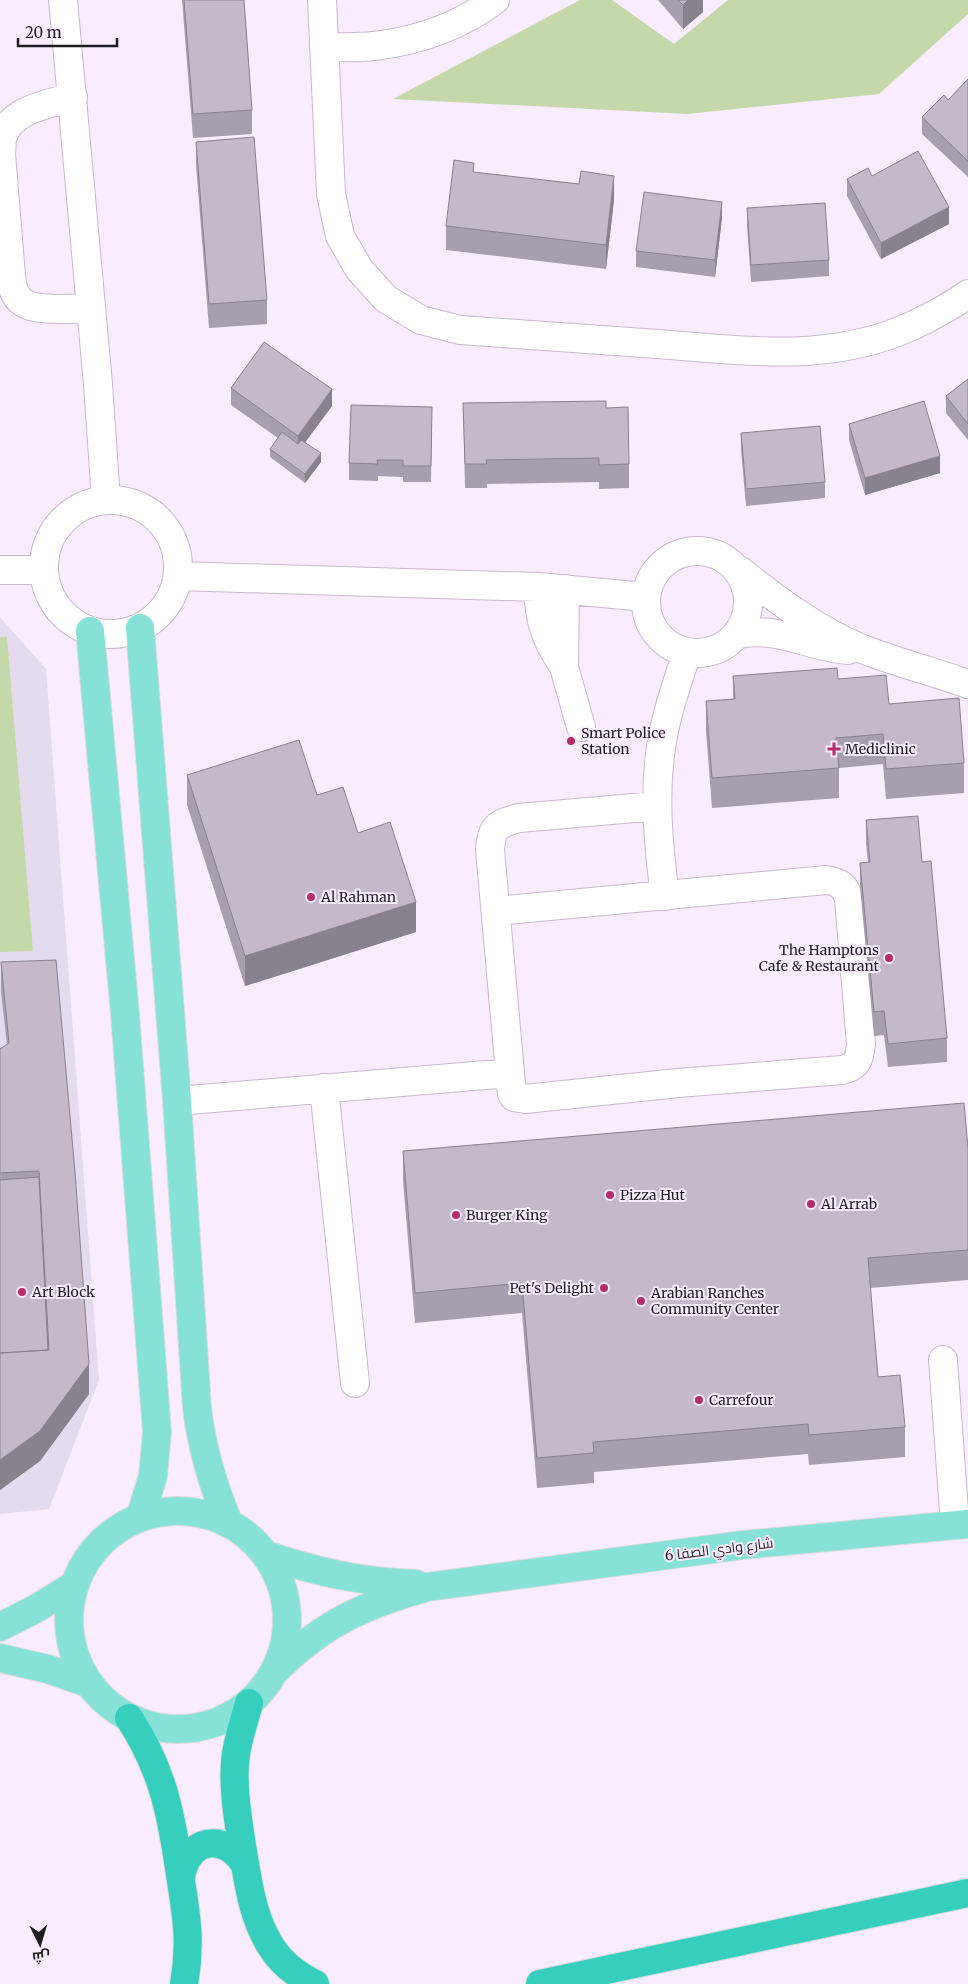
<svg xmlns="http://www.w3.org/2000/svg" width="968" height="1984" font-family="Merriweather,Cairo,serif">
<rect width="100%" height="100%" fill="#f9ecff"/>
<path fill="#e5dbef" d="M0,617l46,52 53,711 -50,129 -49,5z"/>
<path fill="#c4d8aa" d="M580,0h32l62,44 54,-44h240v14l-89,80 -192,20 -294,-15z
M0,637h7l26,314 -33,1z"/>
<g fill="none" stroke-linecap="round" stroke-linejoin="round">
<g stroke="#c7bacb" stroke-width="30">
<path id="minor" d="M63,0l35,384 8,116
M322,0l9,194 9,42 19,33 27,30 35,21 39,10c66,5 132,9 198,14 93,7 181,21 268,-25 15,-8 29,-15 42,-25
M324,47c16,0 33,1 50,-1 43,-5 86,-20 121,-46
M73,97c-24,7 -64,12 -71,42 -1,5 0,10 -1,15l10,122c1,9 2,19 10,25 14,12 52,7 70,7
M44 567a67 67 0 1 1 134 0a67 67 0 1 1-134 0Z
M646 602a51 51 0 1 1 102 0a51 51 0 1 1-102 0Z
M0,570h44
M739,570c38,30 80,62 126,80 34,13 69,22 103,34
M178,576l360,11 107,10
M538,587c1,32 7,52 25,78
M565,589l-1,78 17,60
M738,634c41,-8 70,13 110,16
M665,896c-6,-47 -11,-93 -5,-141 4,-35 16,-69 27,-102
M496,911l330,-31c14,2 19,6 23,19l12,145c-2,16 -3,22 -19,26l-164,13 -153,16 -11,-2 -2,-3 -2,-21 -20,-223c2,-24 7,-26 29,-32l138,-12
M324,1088l31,295
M177,1101l333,-28
M943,1360l12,165"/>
</g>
<g stroke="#dbdbdc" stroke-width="30">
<path id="major" d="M140,628l37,473 20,307c5,41 16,78 32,116
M90,631l35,383 32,418 -4,44 -13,42
M69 1620a109 109 0 1 1 218 0a109 109 0 1 1-218 0Z
M266,1555c50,17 96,27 150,29
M0,1627l39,-20 35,-22
M0,1658l48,11 40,14
M276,1670c10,-10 21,-20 32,-28 35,-28 77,-43 119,-55l316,-42 225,-21"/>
</g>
<g stroke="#dbdbdc" stroke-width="30">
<path id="highway" d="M249,1703c-5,20 -13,40 -14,60 -2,28 3,55 7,83 6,35 10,72 30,102 10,16 27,28 43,36
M129,1718c35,53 43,100 52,163 6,37 10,65 3,103
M181,1878c5,-40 44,-47 64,-13
M540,1984l428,-91"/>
</g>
<use href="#minor" stroke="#fff" stroke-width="28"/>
<use href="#major" stroke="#86e2d7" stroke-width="28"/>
<use href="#highway" stroke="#36cfbd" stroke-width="28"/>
</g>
<path fill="#a99ead" d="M182,0h62l8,110v24l-59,4z
M658,0h45v12l-20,17z
M968,79v98l-46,-43v-17l26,-17z
M196,142l71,158v24l-58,4 -13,-163z
M474,172l105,12 35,16 -8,69 -160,-19v-24z
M872,176l77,48 -68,35 -34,-63v-17z
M747,208l82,52v16l-78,6 -4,-57z
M722,218l-7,59 -79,-10v-16z
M968,379v61l-22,-27v-17z
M231,388l101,18 -27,36 16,20 -16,21 -35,-26v-8l8,-11 -47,-33z
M463,403l143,5 23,56v24l-30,1v-7l-112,2v4h-22z
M432,423l-1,59h-28v-5l-25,-1v5l-29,-1v-17z
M849,424l91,49 -75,22 -16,-55z
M741,433l84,49v16l-79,8 -5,-56z
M733,676l105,3 51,25 75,59v30l-78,6 -3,-35 -44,4v30l-127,10 -6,-77v-30l27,-2z
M187,775l130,20 41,38 58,99 -171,54 -58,-181z
M866,820l56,42 25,176v24l-59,5 -4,-32 -10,1 -14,-149v-24l8,-1 -2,-18z
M1,962l88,432 -49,67 -40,29v-441l7,-4 -6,-53z
M968,1148v132l-98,8 8,89 27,50v30l-96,8 -1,-11 -214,18v11l-57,5 -15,-175 -107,10 -12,-142v-30z"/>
<path fill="#89818d" d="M688,0h15v12l-20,17v-24z
M614,176v24l-8,69v-24z
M722,202v16l-7,59v-17z
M949,207v17l-68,35v-16z
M332,389v17l-34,46v-16z
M321,453v9l-16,21v-9z
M940,456v17l-75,22v-17z
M416,902v30l-171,54v-30z
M89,1364v30l-49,67 -40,29v-30z"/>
<path fill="#c4b8c9" stroke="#89818d" d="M184,0h60l8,110 -59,4z
M678,0h10l-5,5z
M968,79v82l-46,-44 22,-22 4,5z
M254,137l13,163 -58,4 -13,-162z
M918,151l31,56 -68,36 -34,-64 21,-11 4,8z
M454,160l20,3 -1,9 106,12 2,-13 33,5 -8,69 -160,-19z
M644,192l78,10 -7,58 -79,-9z
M825,203l4,57 -78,5 -4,-57z
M264,342l68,47 -34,47 -67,-48z
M968,379v45l-22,-28z
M606,401v7l22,-1 1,57 -30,1v-7l-113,2 1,4h-22l-2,-61z
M924,401l16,55 -75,22 -16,-54z
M351,405l81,2 -1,59h-28v-6h-26l1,4 -29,-1z
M820,426l5,56 -79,7 -5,-56z
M282,432l16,12 3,-4 20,13 -16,21 -35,-25z
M837,668l1,11 48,-4 3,29 70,-6 5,65 -78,6 -3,-35 -47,4 3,30 -127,10 -6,-77 29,-2 -2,-23z
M299,740l18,55 26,-8 15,46 32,-11 26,80 -171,54 -58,-181z
M918,816l4,46 9,-1 16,177 -59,6 -4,-33 -10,1 -14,-149 10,-1 -4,-42z
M56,960l19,212 14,192 -49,67 -40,29v-107l49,-3 -10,-179 -39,2v-124l9,-6 -8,-81z
M964,1103l4,45v102l-100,8 10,119 22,-2 5,52 -96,8 -1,-11 -215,18 1,11 -57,5 -15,-175 -107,10 -12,-142z
M39,1177l9,173 -48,3v-173z"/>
<g fill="#b72d67" stroke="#f9ecff" stroke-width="2">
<circle cx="571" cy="741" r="5"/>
<path d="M831.5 741.5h5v5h5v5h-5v5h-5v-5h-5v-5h5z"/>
<circle cx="311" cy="897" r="5"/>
<circle cx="889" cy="958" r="5"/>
<circle cx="610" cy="1195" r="5"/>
<circle cx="811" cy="1204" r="5"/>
<circle cx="456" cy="1215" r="5"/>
<circle cx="604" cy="1288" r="5"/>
<circle cx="22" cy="1292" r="5"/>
<circle cx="641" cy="1301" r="5"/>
<circle cx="699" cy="1400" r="5"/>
</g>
<g text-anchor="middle" stroke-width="4" stroke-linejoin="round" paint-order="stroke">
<g font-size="14" fill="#211c22" stroke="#f9ecff" text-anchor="start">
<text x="581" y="738">Smart Police<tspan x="581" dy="16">Station</tspan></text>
<text x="845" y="754">Mediclinic</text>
<text x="321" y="902">Al Rahman</text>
<text x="879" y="955" text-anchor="end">The Hamptons<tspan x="879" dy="16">Cafe &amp; Restaurant</tspan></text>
<text x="620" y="1200">Pizza Hut</text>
<text x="821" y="1209">Al Arrab</text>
<text x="466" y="1220">Burger King</text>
<text x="594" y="1293" text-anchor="end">Pet's Delight</text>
<text x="32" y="1297">Art Block</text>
<text x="651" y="1298">Arabian Ranches<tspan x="651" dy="16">Community Center</tspan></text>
<text x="709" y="1405">Carrefour</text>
</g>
<g font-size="14" fill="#211c22" stroke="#f9ecff">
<text transform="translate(719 1549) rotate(-7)" y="5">شارع وادي الصفا 6</text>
</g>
</g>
<g transform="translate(40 1944) rotate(175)" stroke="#f9ecff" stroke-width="4" paint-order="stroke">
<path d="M0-4L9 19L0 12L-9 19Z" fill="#211c22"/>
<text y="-8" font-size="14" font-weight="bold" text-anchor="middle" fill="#211c22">ش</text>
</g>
<path d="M18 38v8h99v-8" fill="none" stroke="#211c22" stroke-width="2.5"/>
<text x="25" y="38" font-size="15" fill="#211c22" stroke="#f9ecff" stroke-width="4" paint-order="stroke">20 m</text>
</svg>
